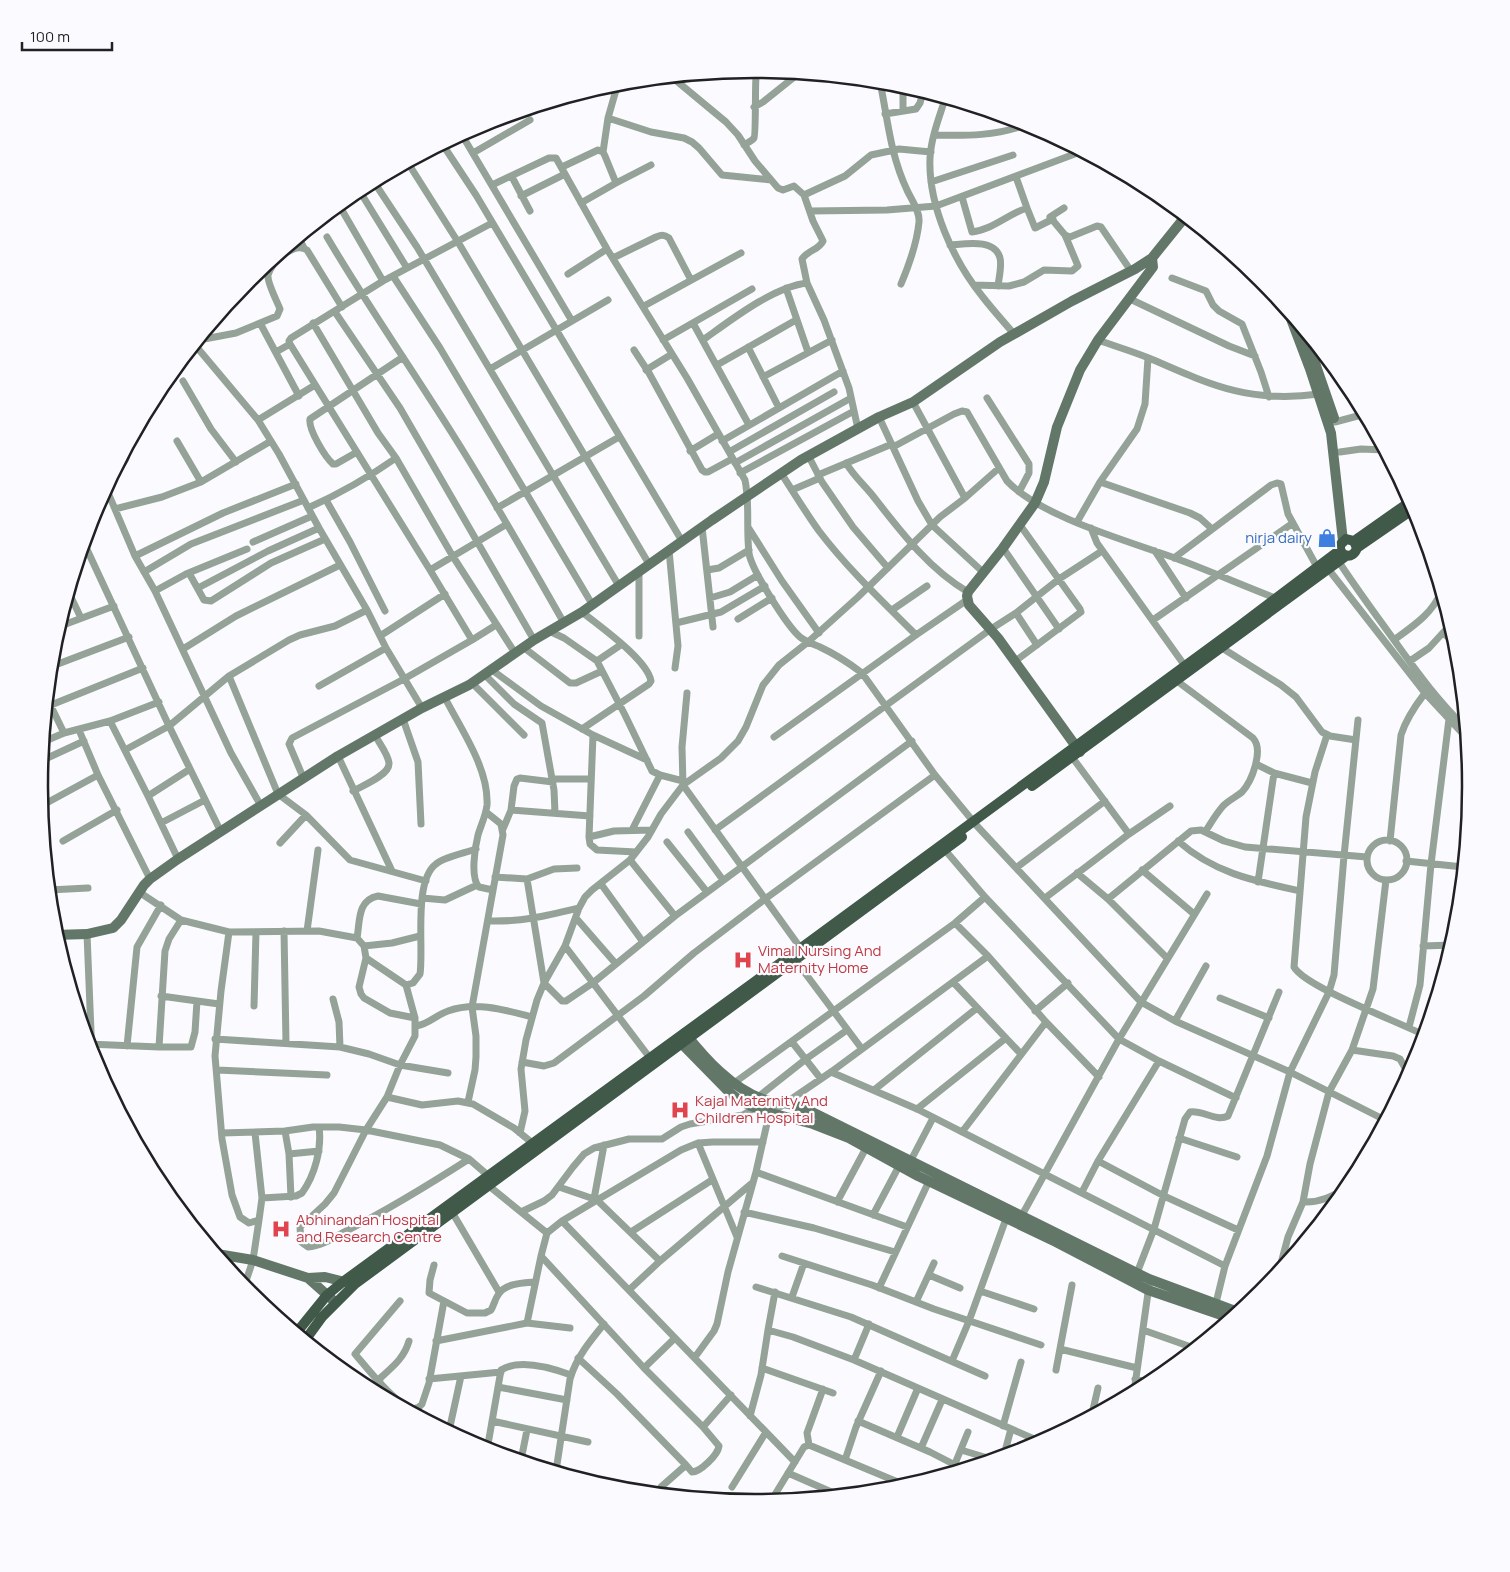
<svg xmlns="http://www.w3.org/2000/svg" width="1510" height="1572" font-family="Manrope,sans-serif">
<rect width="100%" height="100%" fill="#fbfbff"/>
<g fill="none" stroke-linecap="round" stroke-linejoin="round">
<path stroke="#94a298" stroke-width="7" d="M673,78l53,44 12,13 17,26 23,27 5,2 11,-4 10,9 9,26 10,20c-4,9 -15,9 -21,18l5,24 17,37 25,68 9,41
M880,82c8,38 10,72 27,108 4,9 13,21 12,32 -2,21 -10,43 -18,62
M945,99c-6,19 -14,39 -15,59 -2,47 23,102 52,138 10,13 21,25 32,38
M754,107l9,-5 35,-28
M903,111v-25
M885,114l31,-5 4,-6 3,-11
M608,118l43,14 33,6 8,4 7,6 23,27 49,5
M462,135l110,186
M934,135c31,1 65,1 93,-11
M443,145l33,50 206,346
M744,145c3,-2 8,-4 10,-7 2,-3 1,-52 2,-60
M1071,147l9,5
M603,152l5,-34 10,-35
M473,153l57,-33
M408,163l50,79 191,322
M562,167l36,-17 5,2 2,4 11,27
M512,177l18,34
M1016,177l11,31
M374,182l43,65 202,339
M931,182l82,-27
M492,185l57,-27h7l51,91 80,129 58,102c5,24 1,48 4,73 2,16 38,73 51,84 6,5 13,7 20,10 15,7 29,16 42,26l73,102 42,51 164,176 34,19 115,51 95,48
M359,190l48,78
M804,195l41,-19 26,-21 28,-6 32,3
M521,196l44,-22
M962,197l10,35c20,-2 36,-18 55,-24l8,20 18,-9
M581,203l35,-20 35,-18
M339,205l44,76
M810,211l77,-1 49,-4 144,-54
M329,213l12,-5
M1065,235l5,2 27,-11 4,1 30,44
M327,237c39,66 82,128 123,193 40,63 77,128 114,193
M299,238l5,10
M950,245c15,-1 45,-7 50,13 2,8 -1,19 -2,28
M613,258l43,-21c5,-2 8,-3 13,1l22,42
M568,274l39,-25
M393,276l47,72 152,256
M1172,278l34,13 7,14 6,6 23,13 19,48 8,25
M974,285l35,1 15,-4 20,-12 28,1 6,-5 -13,-31 -15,-18 14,-9
M786,288l22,64
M1130,299l99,47 26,10
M644,306l97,-53
M335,312l65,96 134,232
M260,323l39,73
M313,323l65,110 18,25 56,97 63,98
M693,323l56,102
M199,340l37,-7 41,-17 3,-7c-3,-8 -13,-26 -12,-34 3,-13 27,-34 39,-25l35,57
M663,340l89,-51
M703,340c28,-20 70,-53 104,-57
M1098,340c19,7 40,13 58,21 59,26 97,42 163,33
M290,344l140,226 42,70 24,-15
M195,345l63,75 21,34 40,74 48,82 19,38 36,60
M748,347l31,61
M634,350l15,23 53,97 3,2h3l24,-13
M276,352l14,-8 -1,-3 2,-3 92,-57 109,-58
M717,365l79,-45
M490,369l118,-69
M646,370l26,-16
M763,377l69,-37
M183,381l28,48 25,33
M987,398l42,66v9l-10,19
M913,402l52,96
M879,417l39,84 14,24 52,48
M258,420l57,-35
M1335,422l30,-8
M177,441l24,41
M722,441l121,-70
M893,447l61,-33 8,-3 5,1 40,69c34,36 121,60 168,77 35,13 69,28 103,41
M690,451l28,-17
M357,452l-21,12h-3c-8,-7 -25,-35 -23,-45l93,-62
M729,452l105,-60
M1340,452l21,-3 23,1
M809,457l13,25 31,45 35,41
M735,463l116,-65
M846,463c7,12 18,22 27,33 28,36 56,73 95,96
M116,469c9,-5 12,-11 11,-21
M740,473l114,-62
M781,473c13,20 25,40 38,58 29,38 64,71 97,104
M818,475l74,-31
M1100,482l90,31 10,5 12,11
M106,488l29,68 20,35 76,162 30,53
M792,490l28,-12
M326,500l24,42 35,69
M308,508c33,-15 58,-29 88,-50
M497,508l122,-71
M115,509l47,-12 39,-15 70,-41
M1077,522l23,-40 37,-53 8,-25 3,-46
M702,527l11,100
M748,527l34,54 37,52
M1091,528l6,15 88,123
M253,542l59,-26
M84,543l85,183 52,106
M1003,548l56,81
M669,550l9,96 -3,22
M1155,551l31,47
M135,556l88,-43 73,-29
M1174,558l97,-73 6,-2 4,1 7,30 29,53
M1339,562c19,29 40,57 60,85 21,29 41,56 66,80
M430,570l77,-46
M707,570l12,-2 30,-18
M1329,570l96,123 41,44
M144,572l47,-28 113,-44
M189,573l15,27 7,1 60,-38 54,-24
M198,588l70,-37 51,-23
M155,591l31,-17 61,-25
M69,593l12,25
M710,598l20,-6 28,-17
M892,610l35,-24
M582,612c17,14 65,47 69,69l-2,3 -67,45
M1016,613l21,32
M738,619l34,-21
M1153,620l140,-97
M676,623l45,-11 44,-26
M58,627l56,-21
M549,631l15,7 33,23 28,54 27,56 8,4 23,6
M1443,633l14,11
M380,636l65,-42
M639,636v-65
M1394,640c19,-14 38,-26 47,-48
M523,647l47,36h6l26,-12
M1222,648l59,37 15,12 26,35 8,4 26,4
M183,649l53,-33 104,-51
M597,661l25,-17
M1410,661l19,-13 22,-24
M1014,662l67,-50 -1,-3 -60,-84
M50,667l79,-30
M492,670l49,36 52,29 54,25
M485,675l29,29 28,19 12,67 1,23
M229,676l49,118 28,21 44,45 76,21
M1177,681l76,57c11,12 -1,43 -11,54 -6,5 -13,8 -19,14 -7,8 -12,17 -18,26
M472,683l52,52
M319,686l67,-38
M687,693l-5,54 1,38 119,165
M47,698l17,35
M445,698c16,31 44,71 42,107 -1,10 -6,20 -9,30 -3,12 -8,43 1,52l14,3
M51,705l92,-37
M403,719l15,43 3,62
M110,721l38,75 30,63
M79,730l19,45 52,104
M593,735l-4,102 1,7 7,6 39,2
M1327,735l-12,37 -9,45 -12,150c11,20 105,55 130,68
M774,737l142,-102 51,-35
M43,742l21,-9 46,-12 49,-19
M125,750l44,-24 60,-50 60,-36 11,-5 35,-9 32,-16
M338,756l54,115
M1072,757l57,77
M41,761l43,-20
M1256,764l18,9 38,10
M303,777l-14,-33 3,-6 112,-59 68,-39
M552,779h39
M353,791c9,-5 37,-16 36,-28 -1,-9 -10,-20 -14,-28
M148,796l42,-27
M41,806l57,-31
M511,810l79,6
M161,823l44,-23
M503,829l8,-19 3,-24 3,-7 3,-1 33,4
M632,830l28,-55
M715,830l276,-201 25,-16 43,-34 43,-28
M688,832l35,48
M589,837l25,-6 38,-1
M1367 860a20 20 0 1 1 40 0a20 20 0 1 1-40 0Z
M63,841l54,-31
M1178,841c36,32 76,40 122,50
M1390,841l11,-106c5,-16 14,-29 24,-42
M667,842l40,50
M280,843l26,-28
M945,850l40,47 134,142 40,22 77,37
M630,860l45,56
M1406,861l57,6
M1016,868l89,-67
M1142,870l52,44
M1077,873l31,26 59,59
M495,877l32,2 27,-10 23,-1
M527,879l17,104 18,18h4l28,-19 81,-66 237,-175
M1258,882l16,-109
M601,884l42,58
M49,890l39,-2
M139,892l42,28 48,12 90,-1 38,7 7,8 2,12 -7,29 2,7 3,4 26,15 25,5
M422,898l23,2 32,-15
M1045,898l84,-64 41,-28
M1108,899l83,-68 10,-1 23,11 21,6 122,10
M576,918l40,46
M488,921c34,1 58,-5 91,-13
M955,923l33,33 58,66 53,55
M284,931l2,112
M307,931l11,-81
M229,932l-8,59 -6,65 7,83 10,56 8,22 9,6 10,-3 3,-22 -7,-65
M87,934l5,122
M357,938c3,-16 0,-38 21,-42l43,8
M364,946l28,-3 28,-7
M565,946l85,112
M1423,946l29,-1
M366,958l40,27 9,33v18l-15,29 -13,32 -21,33 -32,63 -9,11 -25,23 1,15 7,5c15,-1 28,-11 42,-18 41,-21 80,-45 119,-70
M796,961l66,88
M953,982l68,72
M406,985l7,-2 7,-9c4,-26 -7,-93 16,-110 8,-7 29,-11 40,-15
M161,996l58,8
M1220,998l49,20
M333,999l6,23 1,25
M254,1006l2,-74
M1035,1011l33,-28
M1175,1021l31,-55
M416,1026c13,-2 20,-11 32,-15 28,-10 57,-1 84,6
M1409,1027l11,-42 11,-121 18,-145
M215,1039l125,8 29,7 31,11 48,8
M792,1042l29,37
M88,1044l71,3h32l4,-15 2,-31
M127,1046l10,-99 24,-42
M159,1047l6,-96 4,-12 12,-19
M1352,1050l41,6 7,3 9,16
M522,1062l22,4 10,-3 90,-67 50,-43 71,-54 170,-124
M217,1070l110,5
M831,1072l86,37 308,157
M734,1083l221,-160 30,-26
M874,1090l103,-82
M387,1097l35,8 36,-4 15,3 41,24 22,18
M758,1097l48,-38 41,-29
M468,1102l7,-32 1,-13v-21l-4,-29 31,-172 -2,-11 -15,-12
M917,1109l89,-71
M285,1131l4,23 2,43
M962,1132l84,-110
M222,1133l63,-2 28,-4h26l27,3 74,15 29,14 22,19
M520,1133l5,-22 -4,-42 5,-29 11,-40 7,-17 21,-37 14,-38 6,-11 7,-7 38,-30 18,-23 13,-23 22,-29 38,-27 17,-17 8,-14 17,-42 16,-20 29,-23 50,-45 82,-80 25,-19 34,-30
M1179,1138l58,19
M698,1143l39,94
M289,1154l30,-3
M1098,1161l66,35 74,34
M910,1162l23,-44
M756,1172l151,55
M489,1186l58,47 15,-12 233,241
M559,1187l38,13 63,61
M1082,1192l16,-31 61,-100
M262,1198l34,-2 6,-3c13,-18 20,-45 17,-66
M594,1199l10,-54
M837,1202l29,-54
M1303,1202c17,1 30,-6 45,-15
M452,1212l47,80
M521,1212l23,-11 8,-6 21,-28 11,-13 10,-6 35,-9h33l19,-12 9,-3 53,-9 13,-8
M744,1212l70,16 81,24
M873,1215l26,-49
M1021,1217l98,-178 88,-145
M562,1221l119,-71 17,-7 15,-1h50
M631,1232l81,-52
M547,1233l-6,23 103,112 59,59 16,19c-1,9 -19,26 -27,26l-6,-7 -25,22 -3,6
M782,1256l90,29 62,24 107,36
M434,1265l-4,15 -1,13 38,20h18l6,-3c3,-5 4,-11 7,-15 7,-12 25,-12 37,-13
M1279,1271l9,-34 15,-35 7,-38 19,-72 23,-42 21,-61 13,-109
M1137,1273l17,-44 31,-110 5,-7c13,-2 26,10 38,4l51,-124
M929,1275l31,13
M244,1287l9,-27 6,-40
M756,1287l95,30 134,59
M879,1288l50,-107
M629,1290l31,-29 91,-77
M980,1291l54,18
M792,1297l12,-34
M400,1301l-45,53c12,14 41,51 58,55l6,-2 3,-3 7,-21 15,-82
M916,1302l18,-39
M1215,1307l10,-41 42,-110 23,-84 39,-80 5,-17 10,-119 14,-136
M527,1323l14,-67
M768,1330l7,-38
M1143,1330l51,18
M436,1341l91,-18 43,5
M1060,1349l77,19
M695,1357l19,-26 3,-7 11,-52 28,-100 12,-53 3,-6 60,-41 157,-116
M578,1358l39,36 69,71
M854,1360l15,-36
M952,1361l17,-40 38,-105
M644,1368l31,-30
M762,1368l71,25
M1056,1370l16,-85
M429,1379l72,-7
M1135,1379l15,4
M378,1380c13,-12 26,-21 31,-39
M498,1387l69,13
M373,1390l7,-8
M1134,1392l15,-106
M1092,1414l6,-26
M750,1416l11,-41 7,-45 25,7 61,23 187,82
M492,1421l96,21
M858,1421l72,31 31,16
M1003,1426l18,-64
M703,1427l28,-32
M449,1431l12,-55
M897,1437l21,-49
M809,1445l-2,-12 16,-44
M921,1448l21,-48
M487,1450l14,-80c19,-12 51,-2 70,5
M961,1450l30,9
M1004,1455l7,-26
M521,1460l6,-30
M845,1460l11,-33 25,-56
M556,1471l14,-92c6,-21 20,-38 34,-55
M952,1471l16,-39
M788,1473l48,21
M732,1487l34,-55
M775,1495l9,4
M771,1501l33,-54 5,-2 96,40"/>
<path stroke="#637769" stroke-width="10" d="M1288,311l22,58 21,64 12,108
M1304,331l30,87
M1080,752l-82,-114 -29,-33 -2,-9 1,-4 35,-44 32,-45 9,-21 13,-55 23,-57 18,-30 55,-73 -1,-9
M55,935l32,-1 26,-6 8,-8 23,-35 6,-6 28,-20 160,-103 84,-48 47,-23 65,-45 48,-28 130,-92 89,-60 78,-43 34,-15 87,-60 72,-41 63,-32 17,-11 33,-41
M685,1033c20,25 47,56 80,67 6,2 12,2 19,3 9,1 18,5 26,8l339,168 89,33
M677,1039l50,51 11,9 13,7 20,7 42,11 36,14 69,38 138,66 92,48 82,28
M217,1254l36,6 55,18 17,-1 24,6
M308,1278l27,24"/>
<path stroke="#415949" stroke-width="10" d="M1354,541l57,-40
M1357,548l-3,-7 -8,-2 -6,6c-1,12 13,15 17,3l58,-40
M1032,786l314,-230
M297,1332l30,-37 17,-14 457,-333 437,-321 102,-77
M306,1339l16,-22 33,-33 607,-447"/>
</g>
<defs>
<g id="shop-bare" transform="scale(1.5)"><path d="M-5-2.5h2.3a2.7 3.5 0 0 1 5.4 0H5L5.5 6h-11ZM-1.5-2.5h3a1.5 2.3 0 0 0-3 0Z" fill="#3f7fe0" stroke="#fbfbff" stroke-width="2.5" paint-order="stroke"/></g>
<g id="hospital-bare" transform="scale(1.5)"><path d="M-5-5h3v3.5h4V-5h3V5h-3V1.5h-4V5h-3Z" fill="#e0444e" stroke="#fbfbff" stroke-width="2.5" paint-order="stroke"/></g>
</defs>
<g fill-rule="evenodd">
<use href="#shop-bare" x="1327" y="538"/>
<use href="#hospital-bare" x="743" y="960"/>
<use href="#hospital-bare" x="680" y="1110"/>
<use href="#hospital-bare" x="281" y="1229"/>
</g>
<g text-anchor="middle" stroke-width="4.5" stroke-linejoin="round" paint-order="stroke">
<g font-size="15" fill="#366cbe" stroke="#fbfbff" text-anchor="end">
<text x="1312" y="543">nirja dairy</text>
</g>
<g font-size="15" fill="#be3a42" stroke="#fbfbff" text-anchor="start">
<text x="758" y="956">Vimal Nursing And<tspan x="758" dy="17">Maternity Home</tspan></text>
<text x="695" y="1106">Kajal Maternity And<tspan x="695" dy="17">Children Hospital</tspan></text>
<text x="296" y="1225">Abhinandan Hospital<tspan x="296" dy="17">and Research Centre</tspan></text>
</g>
</g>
<path d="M0 0H1510V1572H0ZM755 78H755A707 707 0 0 1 1462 785V787A707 707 0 0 1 755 1494H755A707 707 0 0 1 48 787V785A707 707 0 0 1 755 78Z" fill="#fbfbff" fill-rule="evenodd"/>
<path fill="none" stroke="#212124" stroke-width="2.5" d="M755 78H755A707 707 0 0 1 1462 785V787A707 707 0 0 1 755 1494H755A707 707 0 0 1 48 787V785A707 707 0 0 1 755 78Z"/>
<path d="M22 42v8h90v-8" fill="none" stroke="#212124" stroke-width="2.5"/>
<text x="30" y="42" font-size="15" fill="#212124" stroke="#fbfbff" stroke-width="4" paint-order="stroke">100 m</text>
</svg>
